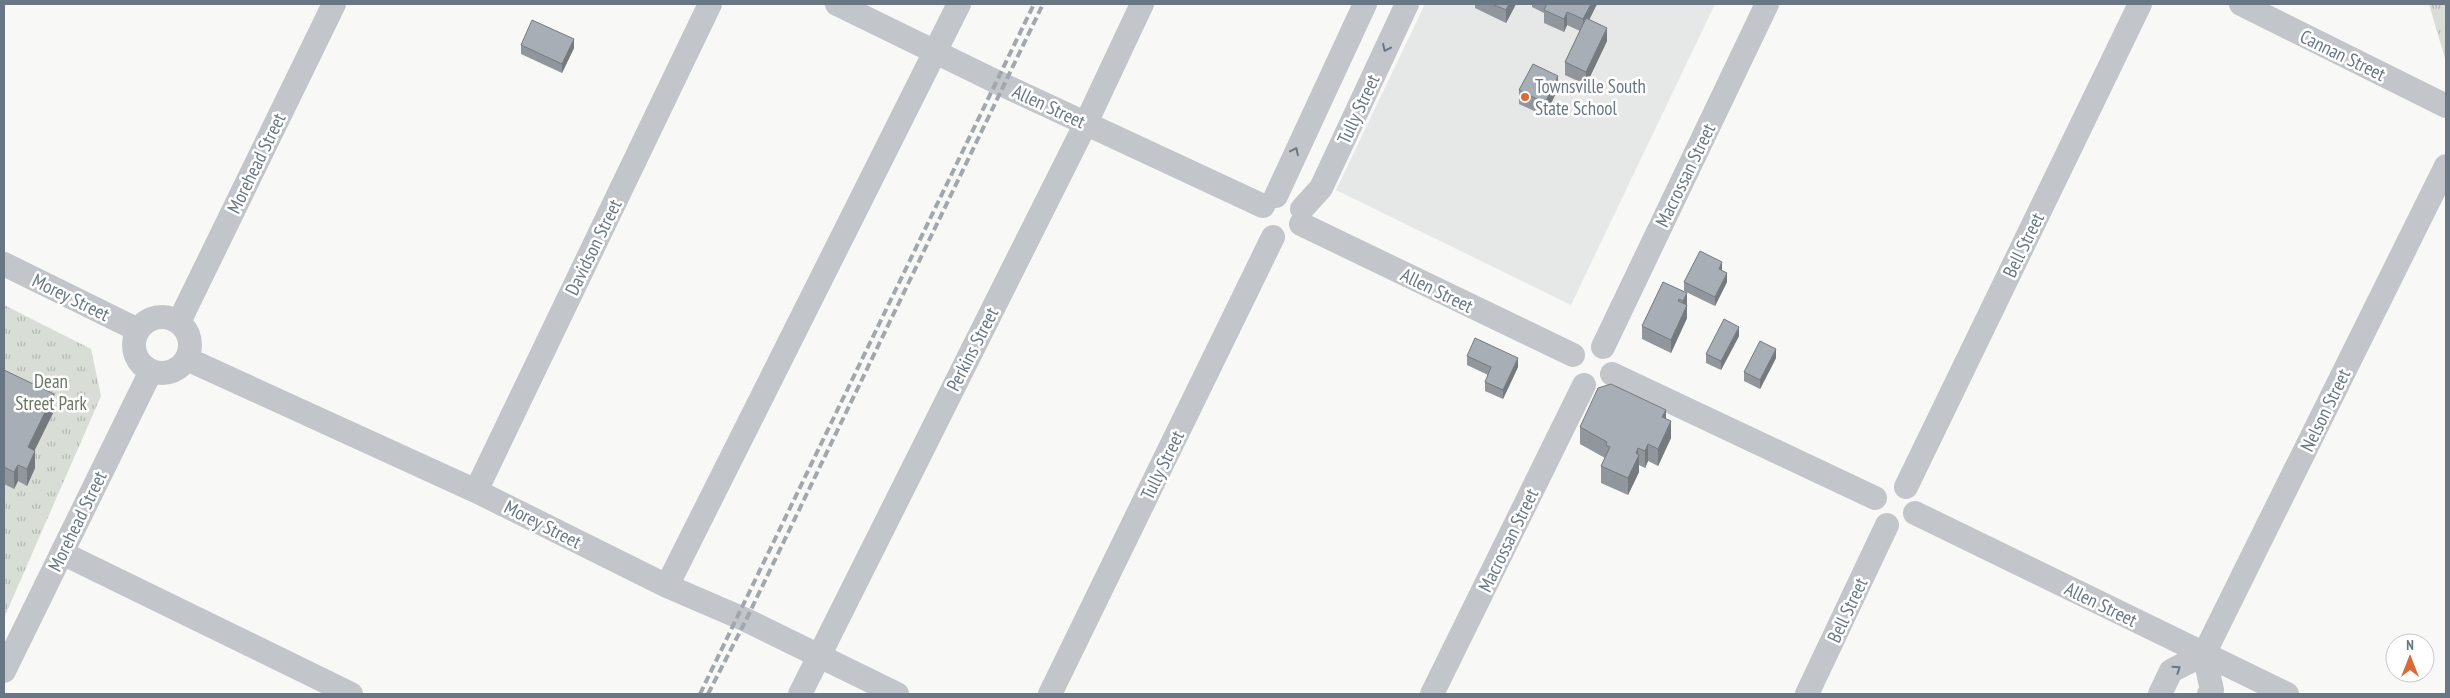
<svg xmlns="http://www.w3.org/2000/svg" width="2450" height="698" font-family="'PT Sans Narrow',sans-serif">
<defs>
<pattern id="park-tufts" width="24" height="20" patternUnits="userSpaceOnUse" patternTransform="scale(1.25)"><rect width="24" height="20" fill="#d8ddd6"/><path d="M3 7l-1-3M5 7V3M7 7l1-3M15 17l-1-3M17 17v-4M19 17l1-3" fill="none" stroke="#b3b8b3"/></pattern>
</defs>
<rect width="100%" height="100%" fill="#f8f8f6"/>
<path fill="#e6e7e7" d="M1425,4h290l-144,301 -235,-115z"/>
<path fill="url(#park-tufts)" d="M2429,4h17v58z
M4,305l87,44 10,47 -97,222z"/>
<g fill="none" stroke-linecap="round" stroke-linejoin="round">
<path stroke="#c2c5c9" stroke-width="24" d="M837,4l166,81 260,121
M2241,4l205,102
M1276,196l89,-192
M1302,209l19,-21 86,-184
M1301,224l272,131
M4,264l134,66
M134 345a28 28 0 1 1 56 0a28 28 0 1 1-56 0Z
M179,322l155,-318
M1603,347l164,-343
M187,359l289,132 191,95 79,34 151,74
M1612,374l263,124
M1906,487l234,-483
M476,491l234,-487
M1915,513l372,181
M62,553l289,141
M667,586l292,-582
M2204,654l8,36 -3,4
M4,671l147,-300
M800,694l286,-571 56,-119
M1050,694l223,-457
M1432,694l152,-309
M1807,694l80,-169
M2160,694l11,-23 33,-17 242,-488"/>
<path stroke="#a1a7ad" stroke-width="4" stroke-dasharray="8 4" stroke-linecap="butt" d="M700,694l334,-690
M708,694l38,-74 297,-616"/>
</g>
<path fill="#90969c" d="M1475,4h41l-10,19 -31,-15z
M1532,4h65l-8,16 18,21 -21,44 -21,-10v-13l15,-31 -13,-6 -3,7 -20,-9v-10l-12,-6z
M521,45l53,3 -12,25 -41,-19z
M1558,89l-13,27 -26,-12v-14z
M1722,270l5,12 -12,24 -31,-15v-9z
M1663,282l24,23v13l-16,35 -29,-14v-13z
M1739,336l-18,34 -15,-7v-9z
M1467,356l51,11 -15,32 -18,-8v-9l3,-7 -21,-10z
M1776,358l-16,31 -16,-8v-9z
M4,370l50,41 -20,39 1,18 -8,18 -9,-5 -4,8 -10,-5z
M1666,419l5,19 -13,28 -10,-5 -3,7 -6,-3v7l-11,23 -27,-12v-17l4,-8 -25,-14v-17z"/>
<path fill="#757a7f" d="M1509,4h7l-10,19v-13z
M1591,4h6l-14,28v-13z
M1567,12v13l-3,7v-13z
M1607,28v13l-21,44v-13z
M574,39v9l-12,25v-9z
M1558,76v13l-13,27v-13z
M1722,262v9l-3,-2z
M1727,273v9l-12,24v-9z
M1687,293v25l-16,35v-13l12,-26v-13z
M1739,327v9l-18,34v-9z
M1776,349v9l-16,31v-9z
M1518,358v9l-15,32v-9z
M54,394v17l-26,53v-17z
M1666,410v16l-4,-9z
M1671,421v17l-13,28v-17z
M1648,444v17l-3,7v-17z
M1638,448v9l1,-2v17l-11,23v-17z
M35,451v17l-8,18v-17z
M18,465v16l-4,8v-17z"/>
<path fill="#a7aeb5" stroke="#757a7f" d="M1492,4h17l-3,6z
M1547,4h44l-8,15 -16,-7 -3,7 -20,-9z
M1586,18l21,10 -21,44 -21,-10z
M532,20l42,19 -12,25 -41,-19z
M1533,64l25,12 -13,27 -26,-13z
M1700,251l22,11 -3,7 8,4 -12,24 -31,-15z
M1663,282l24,11 -4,8 -4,-2 -1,2 9,4 -16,35 -29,-14z
M1724,319l15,8 -18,34 -15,-7z
M1475,338l43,20 -15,32 -18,-8 6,-15 -24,-11z
M1760,341l16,8 -16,31 -16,-8z
M4,370l50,24 -26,53 7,4 -8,18 -9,-4 -4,7 -10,-5z
M1611,384l55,26 -4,7 9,4 -13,28 -10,-5 -3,7 -7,-3 -2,5 3,2 -11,23 -27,-12 9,-19 -4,-2 1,-3 -27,-15 18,-39z"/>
<defs><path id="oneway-chevron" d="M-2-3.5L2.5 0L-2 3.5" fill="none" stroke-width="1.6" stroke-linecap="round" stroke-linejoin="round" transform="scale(1.25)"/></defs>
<g stroke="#697785">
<use href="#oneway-chevron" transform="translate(1386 48) rotate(115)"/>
<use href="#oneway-chevron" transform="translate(1295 151) rotate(-65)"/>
<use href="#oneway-chevron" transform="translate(2177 669) rotate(-34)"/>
</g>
<circle fill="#d96936" stroke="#fff" stroke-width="2" cx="1525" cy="97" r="5"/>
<g text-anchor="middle" stroke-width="5" stroke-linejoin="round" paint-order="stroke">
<g font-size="19" fill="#697785" stroke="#fff">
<text transform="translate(2343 55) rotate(26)" y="7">Cannan Street</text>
<text transform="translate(1049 106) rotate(25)" y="7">Allen Street</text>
<text transform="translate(1358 109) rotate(-65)" y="7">Tully Street</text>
<text transform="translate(256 163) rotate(-64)" y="7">Morehead Street</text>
<text transform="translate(1685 175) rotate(-64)" y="7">Macrossan Street</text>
<text transform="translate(2023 245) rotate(-64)" y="7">Bell Street</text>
<text transform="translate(593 247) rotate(-64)" y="7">Davidson Street</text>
<text transform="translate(1437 290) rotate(26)" y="7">Allen Street</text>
<text transform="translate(71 297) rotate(26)" y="7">Morey Street</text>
<text transform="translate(972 349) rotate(-63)" y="7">Perkins Street</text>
<text transform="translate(2325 410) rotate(-64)" y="7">Nelson Street</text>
<text transform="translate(1162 465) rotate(-64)" y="7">Tully Street</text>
<text transform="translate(77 521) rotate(-64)" y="7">Morehead Street</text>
<text transform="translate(543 524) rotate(27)" y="7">Morey Street</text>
<text transform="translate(1508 540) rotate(-64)" y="7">Macrossan Street</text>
<text transform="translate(2101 604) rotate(26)" y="7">Allen Street</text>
<text transform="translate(1847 610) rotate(-65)" y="7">Bell Street</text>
</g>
<g font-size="19" fill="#697785" stroke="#fff" text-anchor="start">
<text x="1535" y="93">Townsville South<tspan x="1535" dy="22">State School</tspan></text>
</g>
<g font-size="19" fill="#667864" stroke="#fff">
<text x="51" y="388">Dean<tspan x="51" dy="22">Street Park</tspan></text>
</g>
</g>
<rect width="2450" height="698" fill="none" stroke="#697785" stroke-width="10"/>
<g transform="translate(2410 658)"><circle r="24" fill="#ffffff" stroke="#c3c9ce"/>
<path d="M0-4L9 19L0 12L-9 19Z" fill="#d96936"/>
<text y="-8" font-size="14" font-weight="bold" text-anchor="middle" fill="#697785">N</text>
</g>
</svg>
